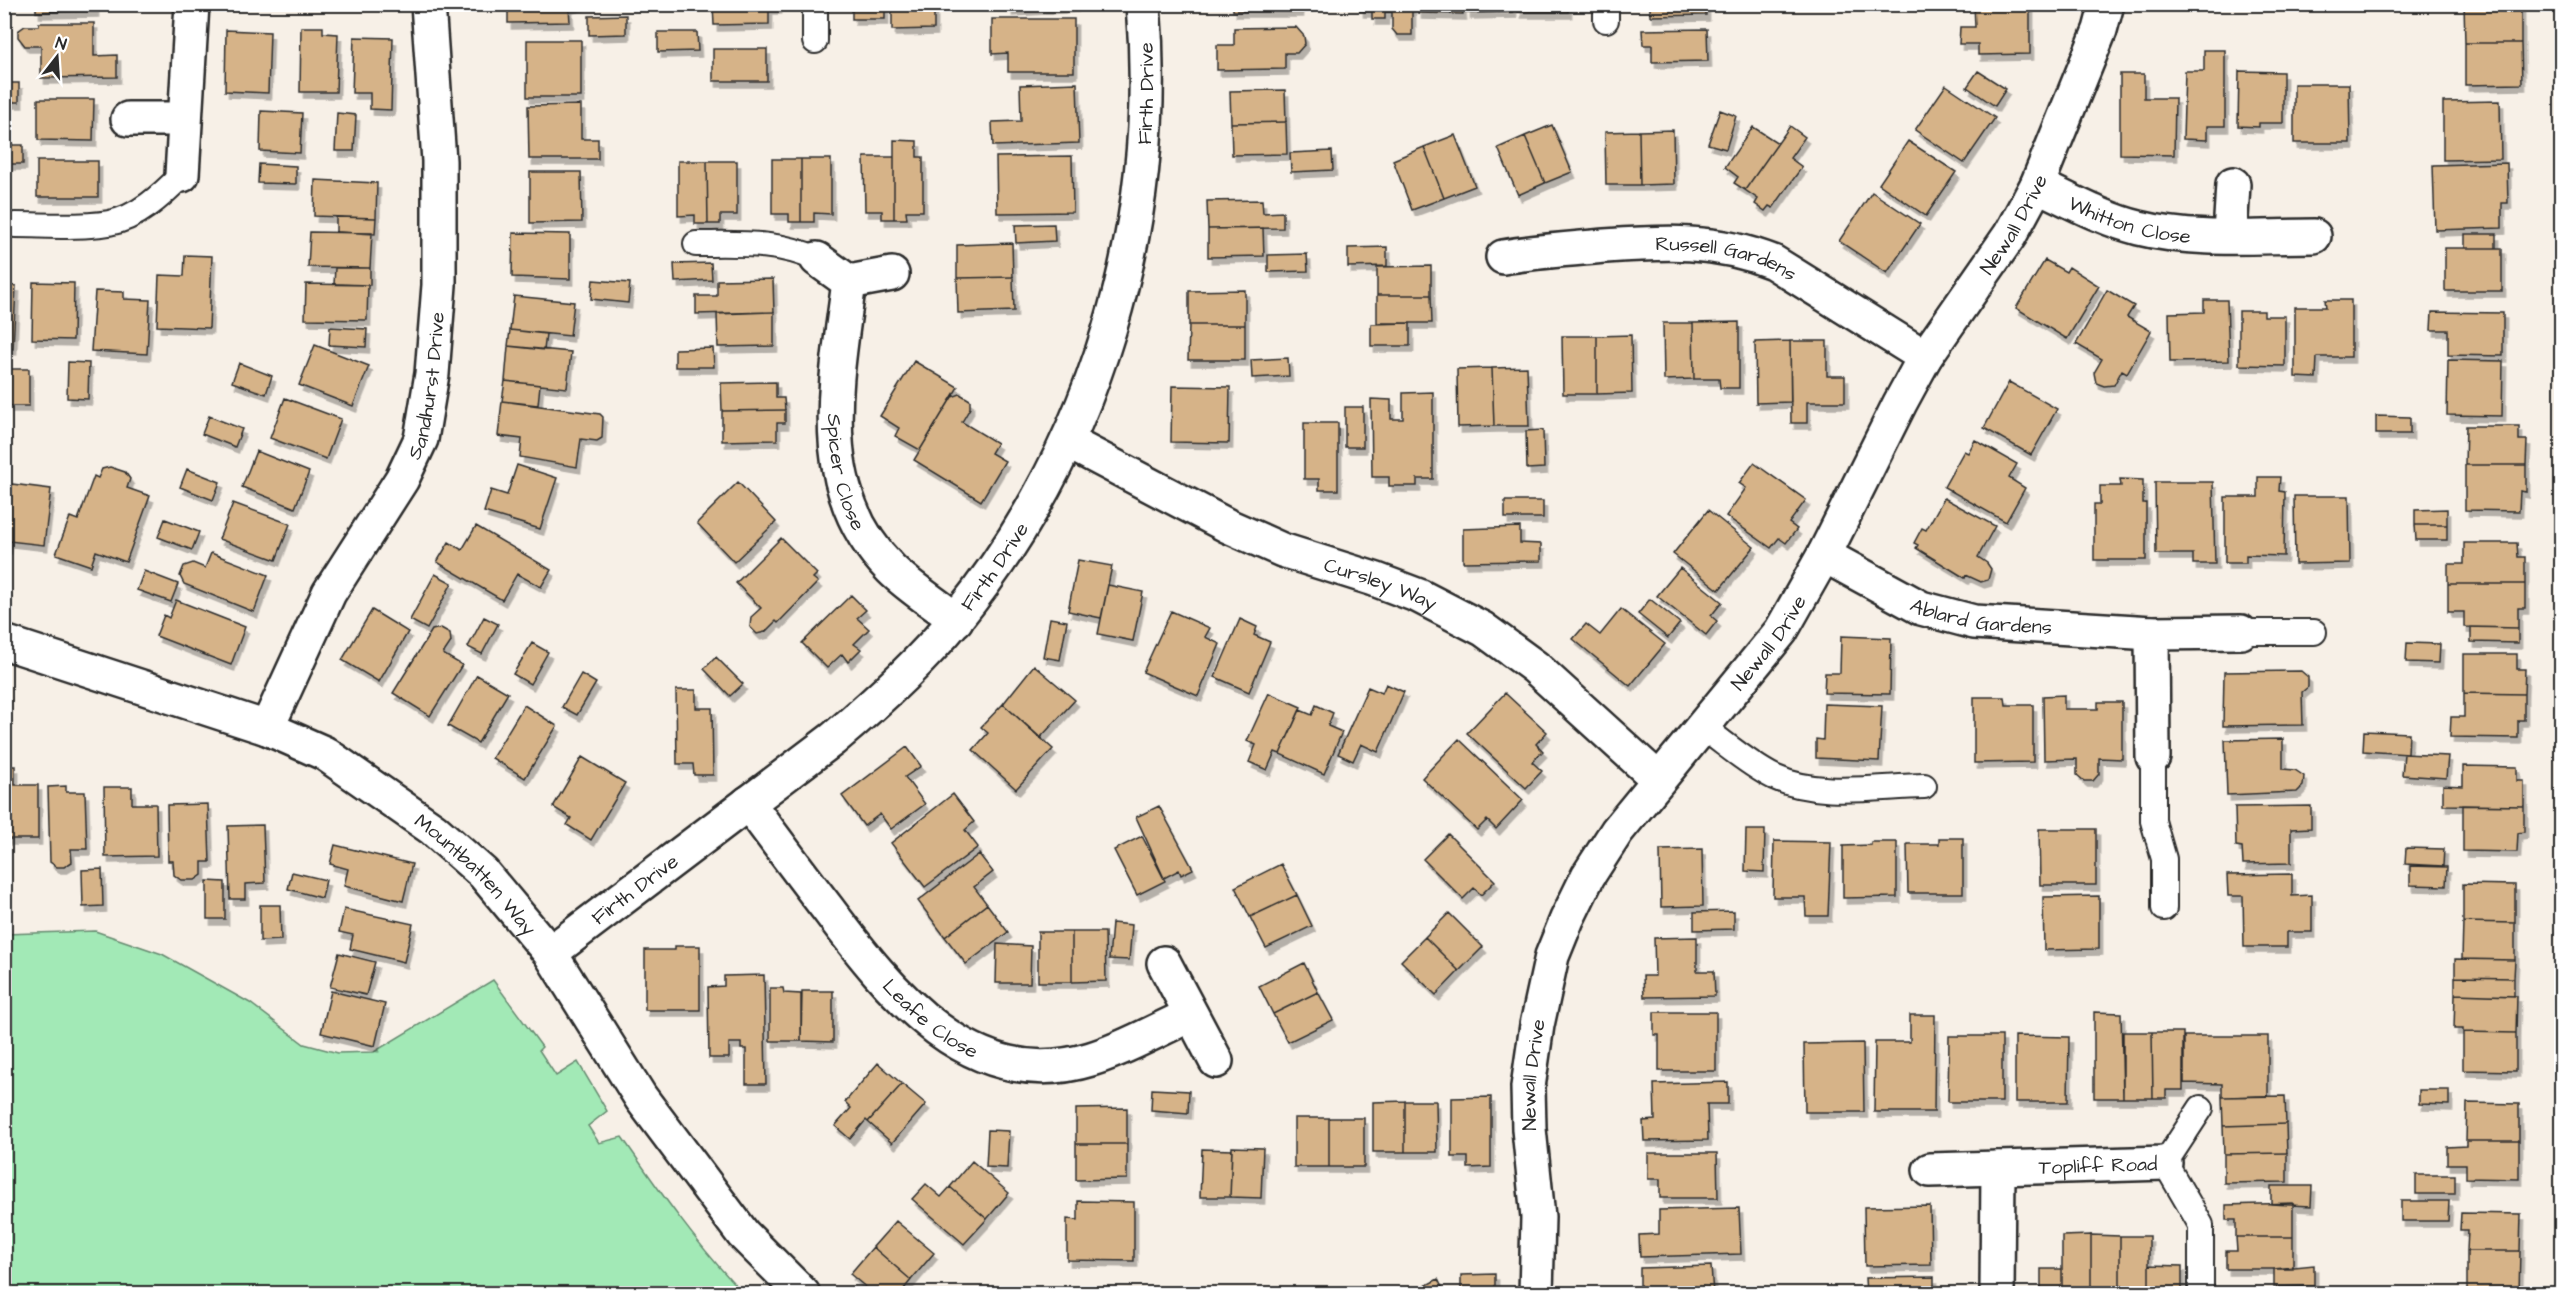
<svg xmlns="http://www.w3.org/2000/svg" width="2566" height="1298" font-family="'Architects Daughter',sans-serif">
<defs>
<filter id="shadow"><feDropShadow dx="3.5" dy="6" stdDeviation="0" flood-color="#0004"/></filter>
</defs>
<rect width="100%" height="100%" fill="#f7f0e7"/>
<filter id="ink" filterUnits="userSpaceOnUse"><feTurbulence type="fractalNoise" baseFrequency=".0167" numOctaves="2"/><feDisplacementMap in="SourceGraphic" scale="12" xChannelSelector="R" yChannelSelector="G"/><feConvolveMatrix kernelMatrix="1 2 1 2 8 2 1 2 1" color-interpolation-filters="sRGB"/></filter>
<g filter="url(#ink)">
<path fill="#a2e9b6" stroke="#668a70" stroke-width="1.5" d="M95,931l67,23 88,49 54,41 34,9 36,-1 119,-72 49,67 -3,3 17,26 22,-14 29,49 -19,15 11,17 23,-6c38,55 75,108 121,156h-738v-359z"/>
<path fill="#d6b388" stroke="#2b2b2b" stroke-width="1.5" filter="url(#shadow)" d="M36,4h59v7l-59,1z
M508,4h74l-13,3 1,15 -62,1z
M713,4h65v4h-9v16l-55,1z
M852,4h33v15h-33z
M892,4h42v25l-42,1z
M1009,4h66v2l-66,4z
M1233,4h67v7h-67z
M1360,4h52v31h-15l-5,-6v-17h-7v7h-13v-8h-12z
M1418,4h44l1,10 -45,-1z
M1467,4h46v8l-46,1z
M1518,4h50v8h-50z
M1650,4h56v11l-56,1z
M1974,4h56v50l-52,1v-11h-19l1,-17h15z
M2464,4h57v39h-56z
M626,15v19l-37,1v-19z
M992,19h82v53h-66v-19l-16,1z
M39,23h55v33l23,-1v22l-76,1v-32h-16l-7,-9v-6l7,-5h14z
M301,27h22v6l15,1 -2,58h-36z
M1296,27l8,9 1,8 -8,9h-12v16l-68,1v-25h17v-17z
M1707,29l1,32 -56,1v-17h-9l-1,-15z
M226,30l44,2 -2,61 -43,-2z
M658,32h39l1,19 -40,1z
M354,37l39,1 -2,72 -21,-1v-16h-18z
M527,40h54v57h-54z
M2465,43h56l1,41 -57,1z
M713,49h54v32h-54z
M2204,50h21v76h-18v14l-24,-1 2,-68h19z
M1978,71l28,18 -11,17 -28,-19z
M2239,71l44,1v51h-24v4l-21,-1z
M2120,74h24v24h31l-1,57 -54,-1z
M4,83h15v19h-15z
M1077,83l2,60 -86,3 -1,-24 29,-1 -1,-36z
M2294,84h55l1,59h-56z
M1946,85l49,33 -31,45 -49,-33z
M1285,90l1,32 -55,1 -1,-32z
M38,99h56l-1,42 -55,-1z
M2500,101l1,58 -58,1v-58z
M581,105v34h17v20h-69l-1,-53z
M1720,110l16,6 -10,33 -18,-5z
M261,111l41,2 -2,40 -40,-2z
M337,113l19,2 -2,36h-19z
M1286,122l1,32 -55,1 -1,-32z
M1552,125l20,47 -27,11 -20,-47z
M1790,126l15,11 -15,21 12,9 -29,41 -4,-2 -4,5 -10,-7 3,-5 -13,-9z
M1753,127l25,16 -33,47 -11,-7 4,-6 -13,-10z
M1673,130l1,54 -34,1 -1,-54z
M1639,131l1,54h-34l-1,-53z
M1455,135l20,51 -31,12 -20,-51z
M1525,136l20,47 -27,12 -20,-47z
M894,140l23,1v16h6v54h-17l1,8h-13z
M1908,141l48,31 -30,44 -47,-32z
M4,145h19v19h-19z
M1424,147l20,51 -32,12 -19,-50z
M1332,151l1,19 -42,2 -1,-19z
M1072,156l1,56 -76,1 -1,-56z
M864,157h30v62h-12v-8h-17z
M772,159h29v63h-12v-8h-17z
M801,159h30v55l-17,-1v9h-13z
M37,161h61v36h-61z
M678,161h29l1,63h-13v-9l-17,1z
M707,161h30v54h-17v9h-12z
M2507,163l1,40h-6v25l-67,2 -2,-65z
M259,164l37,2v18l-38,-1z
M530,172h51l1,50 -52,1z
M315,180l62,3 -1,35 -62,-2z
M1872,192l48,32 -33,49 -48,-32z
M1262,200l1,13 20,-1v16l-75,1 -1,-28z
M336,217l40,1 -1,16 -39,-2z
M1054,224l1,17 -39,2 -1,-18z
M1263,228l1,28 -56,1v-28z
M310,232l62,1 -2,35 -62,-1z
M513,233l57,1v45l-58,-2z
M2465,234h31v14h-31z
M1012,243l1,34 -56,1v-33z
M1387,247v19l-39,1v-19z
M2445,248h57v43h-57z
M1307,254l1,17 -40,1v-17z
M185,255l27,1 -3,72 -52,-2 2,-51 25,1z
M2045,260l21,12 3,-5 30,19 -32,53 -51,-31z
M711,263l1,17 -37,2 -1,-18z
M1431,266v29h-54v-28z
M335,268h35v17l-36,-1z
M1013,277l1,34 -56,2 -1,-35z
M773,279l1,33 -78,2v-18h21v-16z
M593,280l37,3 -2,20 -37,-4z
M33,282l41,1 -1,57 -41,-1z
M306,284l62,1 -1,35 -62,-1z
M4,285l12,1 -3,63 -9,-1z
M1245,290v35h-56v-34z
M2107,290l27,16 -7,11 24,14 -24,42 -5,-3 -8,15 -10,1 -8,-3 -2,-10 8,-14 -26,-15z
M95,291l29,1v7l26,1 -3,54 -56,-3z
M1377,295h54l1,28h-55z
M514,296l60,6 -4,34 -60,-6z
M2204,300h23l2,61 -59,1 -1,-49 35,-1z
M2325,300h26v57h-34l-1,21 -21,-1v-70h31z
M2239,311h25v5h21v50l-46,-1z
M774,312v34l-56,1 -1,-33z
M2432,312l71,1v43l-55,-1v-25h-17z
M1739,322v66h-19l-1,-9h-25l-1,-56z
M1410,323v23h-39v-22z
M1663,323h30l1,56 -30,1z
M1189,325h56v35h-57z
M330,327l37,2 -1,18 -37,-2z
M510,330l36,4 -2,16 -36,-4z
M1631,335l1,58 -35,1v-58z
M1562,336h35v58h-34z
M1790,341h37v35h18v26h-38v21h-16z
M1790,341l1,61 -35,1 -1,-61z
M315,345l54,21 -16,40 -54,-21z
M508,346l63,6 -4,36 -62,-7z
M713,348l1,19h-39v-18z
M1288,358l1,18 -37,2 -1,-18z
M2448,360l55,1 -1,55 -55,-1z
M914,361l44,26 -38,63 -25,-14 4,-8 -19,-12z
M68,362l21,1 -1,36 -21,-1z
M239,363l33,13 -6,18 -34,-12z
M1527,367l2,59h-35l-2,-58z
M1492,368l2,58 -36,1 -1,-58z
M9,369h20v37h-20z
M505,381l35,4 -2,20 -36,-4z
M776,382v16h8l1,12 -63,1 -1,-28z
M2009,382l48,27 -26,46 -47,-27z
M1172,386l58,1 -1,56 -58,-1z
M1433,392v87h-16v7h-28v-9h-17l-1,-78 20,1v19h12v-26z
M960,394l10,6v8l-8,14 35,21 -6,10 14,8 -24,40 -67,-41 38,-63z
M285,398l56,21 -15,40 -56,-21z
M502,401l98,13 3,3 -1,21 -5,3 -16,-2 -4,28 -57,-10 2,-18 -24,-3z
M1345,407h18v40h-18z
M785,410v13h-8v17l-55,1v-30z
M209,416l33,13 -7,18 -33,-13z
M2376,416l34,1v17h-34z
M1304,423h34v67h-19v-11h-15z
M2466,426h53v14h8l-1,25h-61z
M1543,430l1,38 -17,1 -1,-38z
M1975,440l42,24 -8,14 16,10 -19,34 -62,-35 20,-36 4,2z
M256,451l53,21 -14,36 -53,-21z
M1754,463l52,37 -17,23 8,6 -11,14 -7,-5 -8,10 -45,-32 20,-28 -7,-5z
M517,465l40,13 -17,51 -56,-17 7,-22 16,5z
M2465,465h61v27l-6,-1 -1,20 -54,-1z
M110,467l15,5 5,7 -3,9 23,8 -24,66 -30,-11 -5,15 -35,-12 14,-37 8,3 16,-44 4,2 4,-9z
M187,469l33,13 -7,18 -33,-13z
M2258,477h22l-1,14 6,1 -1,64 -38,-1v8h-21v-66h33z
M2120,479l23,1v23h3v57h-52v-56h6v-18h21z
M738,482l38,40 -42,40 -37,-39z
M2155,482h58l2,82h-22v-10h-37z
M4,483l47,6 -7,56 -35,-4 -1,7h-4z
M2294,496h55l1,67 -55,1z
M1944,498l51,28 -17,31 9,6 4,6 -3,11 -7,2 -15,-7 -1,3 -49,-30 2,-3 -4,-2 8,-15 4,2z
M1505,501h38v17h-38z
M233,503l57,21 -14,36 -57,-21z
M2447,509v16h-32v-15z
M1708,510l46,37 -35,43 -46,-36z
M165,519l34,13 -7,18 -34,-13z
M2415,525h32v15h-31z
M476,526l75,44 -10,17 -24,-13 -15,26 -65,-38 12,-20 13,8z
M1520,527v16l21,1v17l-78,1v-33z
M781,538l36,36 -4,4 5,4 -40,41 -2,-2 -11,11 -8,2 -7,-7 1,-10 10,-9 -25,-25z
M2464,543h53l1,14h7v27h-77v-20h16z
M211,553l57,22 -14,37 -70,-28 -4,-8 4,-10 9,-3 12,5z
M1078,560l34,6 -11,52 -33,-7z
M1680,568l42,34 -11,14 6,5 -11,14 -49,-39z
M144,571l34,13 -7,18 -34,-12z
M435,574l17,9 -25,46 -17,-9z
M2448,584h77v24h-7v20l-54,-1v-15h-16z
M1108,585l35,7 -10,49 -35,-7z
M851,595l15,15 -9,8 12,11 -15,15 7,5 -13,13 -6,-8 -15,14 -25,-25z
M1650,599l30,24 -12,15 -30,-24z
M176,600l69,27 -14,38 -75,-29 8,-21 5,3z
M1621,609l44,35 -35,42 -57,-47 13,-15 14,11z
M372,610l36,22 -29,50 -37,-22z
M1171,611l39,17 -5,9 15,7 -22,52 -55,-24z
M484,617l14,7 -16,30 -14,-7z
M1050,618l17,3 -7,39 -17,-3z
M1240,619l17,8 -3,8 16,7 -21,50 -34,-15z
M2471,627l47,1v15l-47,-1z
M441,628l9,5 1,9 -8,12 19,11 -32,51 -37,-23 39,-63z
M1841,636l50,2 -1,56 -66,-1 1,-20h15z
M532,643l16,9 -18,32 -17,-10z
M2407,643l33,1 -1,19 -33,-1z
M2464,654h53v15h8l-1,25 -60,-1z
M716,657l27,27 -13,12 -26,-27z
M1034,665l41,35 -35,38 -37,-34z
M2301,671l7,6v10l-6,5 1,33 -80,1 1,-54z
M581,674l15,9 -19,32 -15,-8z
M477,675l31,18 -30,50 -30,-17z
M1386,684l18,8 -26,60 -17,-8 -8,17 -15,-7 30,-67 14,6z
M676,690h20v18h16l1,67h-19l-1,-11h-16z
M1269,693l32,14 -21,47 -5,-2 -8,18 -18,-8 7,-17 -9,-4z
M1505,693l42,39 -11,12 7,7 -11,11 10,9 -16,17 -59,-55z
M2464,693l60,1v26h-6v18l-68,-1 1,-20h13z
M2064,695v14h34v-7h24v57l-23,-1v16l-6,7h-9l-7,-6v-16l-33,1 -1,-64z
M1974,697h31l1,8h27v57l-59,1z
M1003,704l50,45 -37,40 -43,-39 15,-17 -7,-6z
M1824,704l58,2 -3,55 -63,-3v-19l7,1z
M524,705l33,21 -32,52 -33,-20z
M1316,705l17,8 -5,13 14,6 -18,42 -44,-20 20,-44 12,5z
M2364,731l45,2 -1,21 -45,-3z
M1459,739l64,61 -27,29 -9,-9 -10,10 -55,-52z
M2283,739v30l12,1 9,6 -1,10 -6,6 -70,3 -2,-55z
M907,747l14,19 -16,11 20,27 -34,25 -11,-15 -16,12 -22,-30z
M2404,754l44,2 -2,22 -44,-3z
M582,757l43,26 -34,57 -24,-15 4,-7 -18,-11z
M4,766h11v19h23v54h-34z
M2463,766l54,1v14h7v25l-81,-1v-20l20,1z
M66,786v6h19l2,57h-16l1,13 -8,5h-7l-7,-5 -2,-75z
M104,787h28v17h24l1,52 -52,1z
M953,794l21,28 -9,8 13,17 -53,40 -34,-44z
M208,804l2,58h-8v13l-7,5h-14l-7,-5 -1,-14h-5l-1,-56z
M2463,805l61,1v26l-6,1 -1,19 -54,-1z
M1159,806l34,63 -12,6 -2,-5 -15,8 -28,-61z
M2311,806v22l-20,1v34l-48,1 -1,-17 -6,-1 -1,-39z
M263,825l2,58 -20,1v15h-15l-2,-73z
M2039,829h57v56h-56z
M1746,830h19l-1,42 -19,-1z
M1448,834l47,47 -14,14 -7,-7 -11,11 -40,-40z
M1142,836l23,45 -28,14 -23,-45z
M1939,838h24v55h-55l-1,-49h32z
M1774,841l57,1 -3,74h-22l-1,-19h-32z
M1871,842h26v55l-54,1v-52l28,-1z
M335,845l77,19 -9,37 -59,-15 4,-17 -18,-5z
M2406,848l38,1 -1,17 -38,-2z
M1702,849l1,57 -42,1 -1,-57z
M979,854l14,18 -19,15 13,17 -42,33 -27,-36z
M1281,864l16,31 -47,22 -15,-30z
M2410,866l37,1 -1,19 -36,-1z
M102,869l1,37 -20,1 -1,-37z
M292,872l34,8 -4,18 -34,-9z
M2292,874v22l20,-1v37h-25v15h-43l-1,-51h-15l-1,-21z
M207,881l18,1v37h-18z
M2463,884l52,1v38l-52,-1z
M1297,895l15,31 -46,22 -16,-31z
M2099,896v53l-55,1 -1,-53z
M987,904l21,28 -42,32 -21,-27z
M260,905h20l1,35 -21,1z
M344,909l69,15 -9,38 -54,-13 3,-14 -14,-3z
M1734,911v18l-40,1v-18z
M1449,913l34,34 -24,24 -34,-34z
M2463,922l52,1v37l-53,-1z
M1112,923l20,2 -3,35 -20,-1z
M1038,932h34v50h-34z
M1072,932h33l1,49 -34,1z
M1425,937l34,34 -23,24 -35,-34z
M1697,937v34h17l1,25 -71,1 -1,-21h12l-1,-38z
M997,944l34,2 -1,37h-34z
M675,946h25v64h-55v-60h30z
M339,953l36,9 -9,33 -36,-8z
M2455,959l60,1 -1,18 -59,-1z
M1304,963l14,29 -45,22 -14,-28z
M764,975l2,109h-20v-35h-5v-6h-12v15h-20l-1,-71 16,-1v-10z
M2455,977l59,1v18l-59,-2z
M770,988h13l1,5 17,1v47h-31z
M331,991l54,13 -10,42 -54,-13z
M802,991h31v51l-32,-1z
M1318,992l15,28 -45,22 -15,-28z
M2455,994l62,2 -1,37 -53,-1v-3h-9z
M1654,1012h62v59h-57v-36h-5z
M2094,1012l27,1 2,85h-29z
M1910,1015h25l-1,97h-60l1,-70h35z
M2123,1032h29l1,66h-30z
M2152,1032h31v58h-17v8h-13z
M2463,1032l53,1v38l-53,-1z
M1949,1036h53v66h-54z
M2015,1036l54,1 -1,65h-53z
M2184,1036h84v60l-46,1v-13l-38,-1z
M1863,1043l1,69h-59l-1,-68z
M878,1063l24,21 -34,38 -2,-2 -16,19 -15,-13 16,-18 -6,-6z
M1728,1082v22h-21l1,36 -64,1 -1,-20 12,-1 -1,-36z
M902,1084l24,20 -34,39 -24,-21z
M1152,1089l37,2 -1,22 -37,-3z
M2419,1090h30v15l-30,-1z
M2285,1096l1,28 -63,2 -1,-29z
M1491,1097v70l-23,1v-11h-16v-59z
M1405,1101v51h-32v-50z
M1405,1101h31l1,51h-32z
M2467,1103l52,1v37h-53z
M1127,1108v36h-51v-35z
M1294,1118h35v49h-35z
M1329,1118h35v49h-35z
M2286,1124l1,29 -63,1 -1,-28z
M988,1130l21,1 -2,37 -21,-1z
M2466,1141h53v38l-53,-1v-14h-19v-17l19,-1z
M1076,1144h51v35l-51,1z
M1232,1147l31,1 -2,50 -31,-1z
M1202,1149l30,1 -2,47h-30z
M1648,1153h69l1,45h-58v-19h-12z
M2287,1153v29l-63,1v-29z
M972,1161l37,32 -22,26 -37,-32z
M2416,1175h39v19h-39z
M926,1184l15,13 9,-10 37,32 -23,25 -52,-45z
M2271,1186h41l-1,20 -40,-2z
M1078,1201l56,1v59l-67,-1v-41l11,1z
M2401,1201h48l-1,20h-47z
M2293,1203v34h-57v-17h-10v-15z
M1930,1206l1,59 -66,1 -1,-59z
M1739,1208l2,46 -101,3 -1,-22 20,-1v-24z
M2461,1213l60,1 -1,37h-53l1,-21h-8z
M896,1221l38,32 -23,27 -38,-33z
M2091,1235l29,1v58h-29z
M2091,1235v59h-29v-58z
M2120,1236h29v58h-29z
M2236,1237h57v32h-67v-18h11z
M873,1247l38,33 -11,14h-26l-24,-20z
M2467,1251h53l-1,43h-52z
M2149,1265l33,1v28h-33z
M2314,1265v21l-40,1v-18z
M1711,1266l2,28 -73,-2v-24z
M2041,1269h21v25h-21z
M1495,1274v20h-34v-19z
M1934,1277v17h-68l-1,-16z
M1438,1279l7,15h-35z
M2412,1290l38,1v3h-38z"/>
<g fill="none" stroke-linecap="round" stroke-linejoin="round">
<g stroke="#2b2b2b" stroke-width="28">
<path id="service" d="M1606,4v16
M815,41v-37
M15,225c30,0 64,3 94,-2 29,-5 53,-28 73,-48
M696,244c42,0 81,-3 121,15
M2241,632h73
M1702,727c24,17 46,37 72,50 45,21 102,10 150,9
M2153,757v64l11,38v49
M2201,1294v-69l-36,-62 36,-55"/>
</g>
<g stroke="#2b2b2b" stroke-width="38">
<g id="minor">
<path d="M128,119h57"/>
<path d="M182,175l10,-171"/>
<path id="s1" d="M2037,185c34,16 66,34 102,43 56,14 118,8 175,8"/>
<path d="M2230,235l3,-51"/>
<path id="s2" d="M1503,257c34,-6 68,-8 102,-11 60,-4 110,-7 168,16l152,95"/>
<path d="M817,259l32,23 43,-8"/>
<path id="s3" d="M849,282c-13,99 -37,208 42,287 19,19 44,34 65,51"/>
<path id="s4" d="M1068,442l160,84 54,24 92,29 45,17 64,33 52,38 123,112"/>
<path id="s5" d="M1824,555l97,53 53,14 178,11 89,-1"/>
<path d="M2152,633l1,124"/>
<path id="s6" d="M4,642l263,86 57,25 109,76 50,44 67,80 91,145 102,136 60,60"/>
<path id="s7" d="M267,728l62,-135 73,-114 19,-40 11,-65 7,-89v-124l-11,-157"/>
<path id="s8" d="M748,803c26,35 52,70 79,105 63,84 144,188 264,151 34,-10 67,-30 100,-44"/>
<path id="s9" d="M550,953l283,-214c43,-36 87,-76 123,-120 140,-172 206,-394 187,-615"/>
<path d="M1164,963l52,98"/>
<path id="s10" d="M1930,1170l235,-7"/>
<path id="s11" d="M1536,1294l2,-77 -9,-88 -1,-42 9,-62 15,-69 15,-37 21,-43 29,-45 164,-200 43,-76 76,-152 25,-46 85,-122 27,-50 63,-155 7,-26"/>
<path d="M1997,1294l1,-126"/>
</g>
</g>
<use href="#service" stroke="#fff" stroke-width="24"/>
<use href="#minor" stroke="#fff" stroke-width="33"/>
</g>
</g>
<g text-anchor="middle" stroke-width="4.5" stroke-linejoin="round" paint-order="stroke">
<g font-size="20" fill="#2b2b2b" stroke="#fff">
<text dy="7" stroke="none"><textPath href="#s9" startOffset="1096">Firth Drive</textPath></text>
<text dy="7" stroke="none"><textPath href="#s1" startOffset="100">Whitton Close</textPath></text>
<text dy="7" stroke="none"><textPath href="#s11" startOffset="1210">Newall Drive</textPath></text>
<text dy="7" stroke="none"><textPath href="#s2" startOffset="226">Russell Gardens</textPath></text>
<text dy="7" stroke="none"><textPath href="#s7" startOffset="382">Sandhurst Drive</textPath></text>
<text dy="7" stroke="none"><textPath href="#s3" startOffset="192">Spicer Close</textPath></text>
<text dy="7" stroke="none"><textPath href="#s9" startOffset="592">Firth Drive</textPath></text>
<text dy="7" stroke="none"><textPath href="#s4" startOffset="344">Cursley Way</textPath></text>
<text dy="7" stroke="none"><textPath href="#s5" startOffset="172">Ablard Gardens</textPath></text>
<text dy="7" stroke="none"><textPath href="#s11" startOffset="724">Newall Drive</textPath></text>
<text dy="7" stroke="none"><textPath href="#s6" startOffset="534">Mountbatten Way</textPath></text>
<text dy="7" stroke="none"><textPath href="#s9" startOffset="106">Firth Drive</textPath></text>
<text dy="7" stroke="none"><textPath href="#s8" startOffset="284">Leafe Close</textPath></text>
<text dy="7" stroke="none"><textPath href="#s11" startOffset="220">Newall Drive</textPath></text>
<text dy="7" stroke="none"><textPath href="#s10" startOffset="168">Topliff Road</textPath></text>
</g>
</g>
<rect width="2566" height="1298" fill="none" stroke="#fff" stroke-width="24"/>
<rect x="12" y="12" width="2542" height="1274" fill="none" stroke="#2b2b2b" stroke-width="2" filter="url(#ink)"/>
<g transform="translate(57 57) rotate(17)" stroke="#ffffff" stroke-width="4.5" paint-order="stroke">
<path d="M0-4.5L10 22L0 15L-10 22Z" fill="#2b2b2b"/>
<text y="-9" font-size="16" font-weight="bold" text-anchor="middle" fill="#2b2b2b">N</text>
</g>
</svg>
